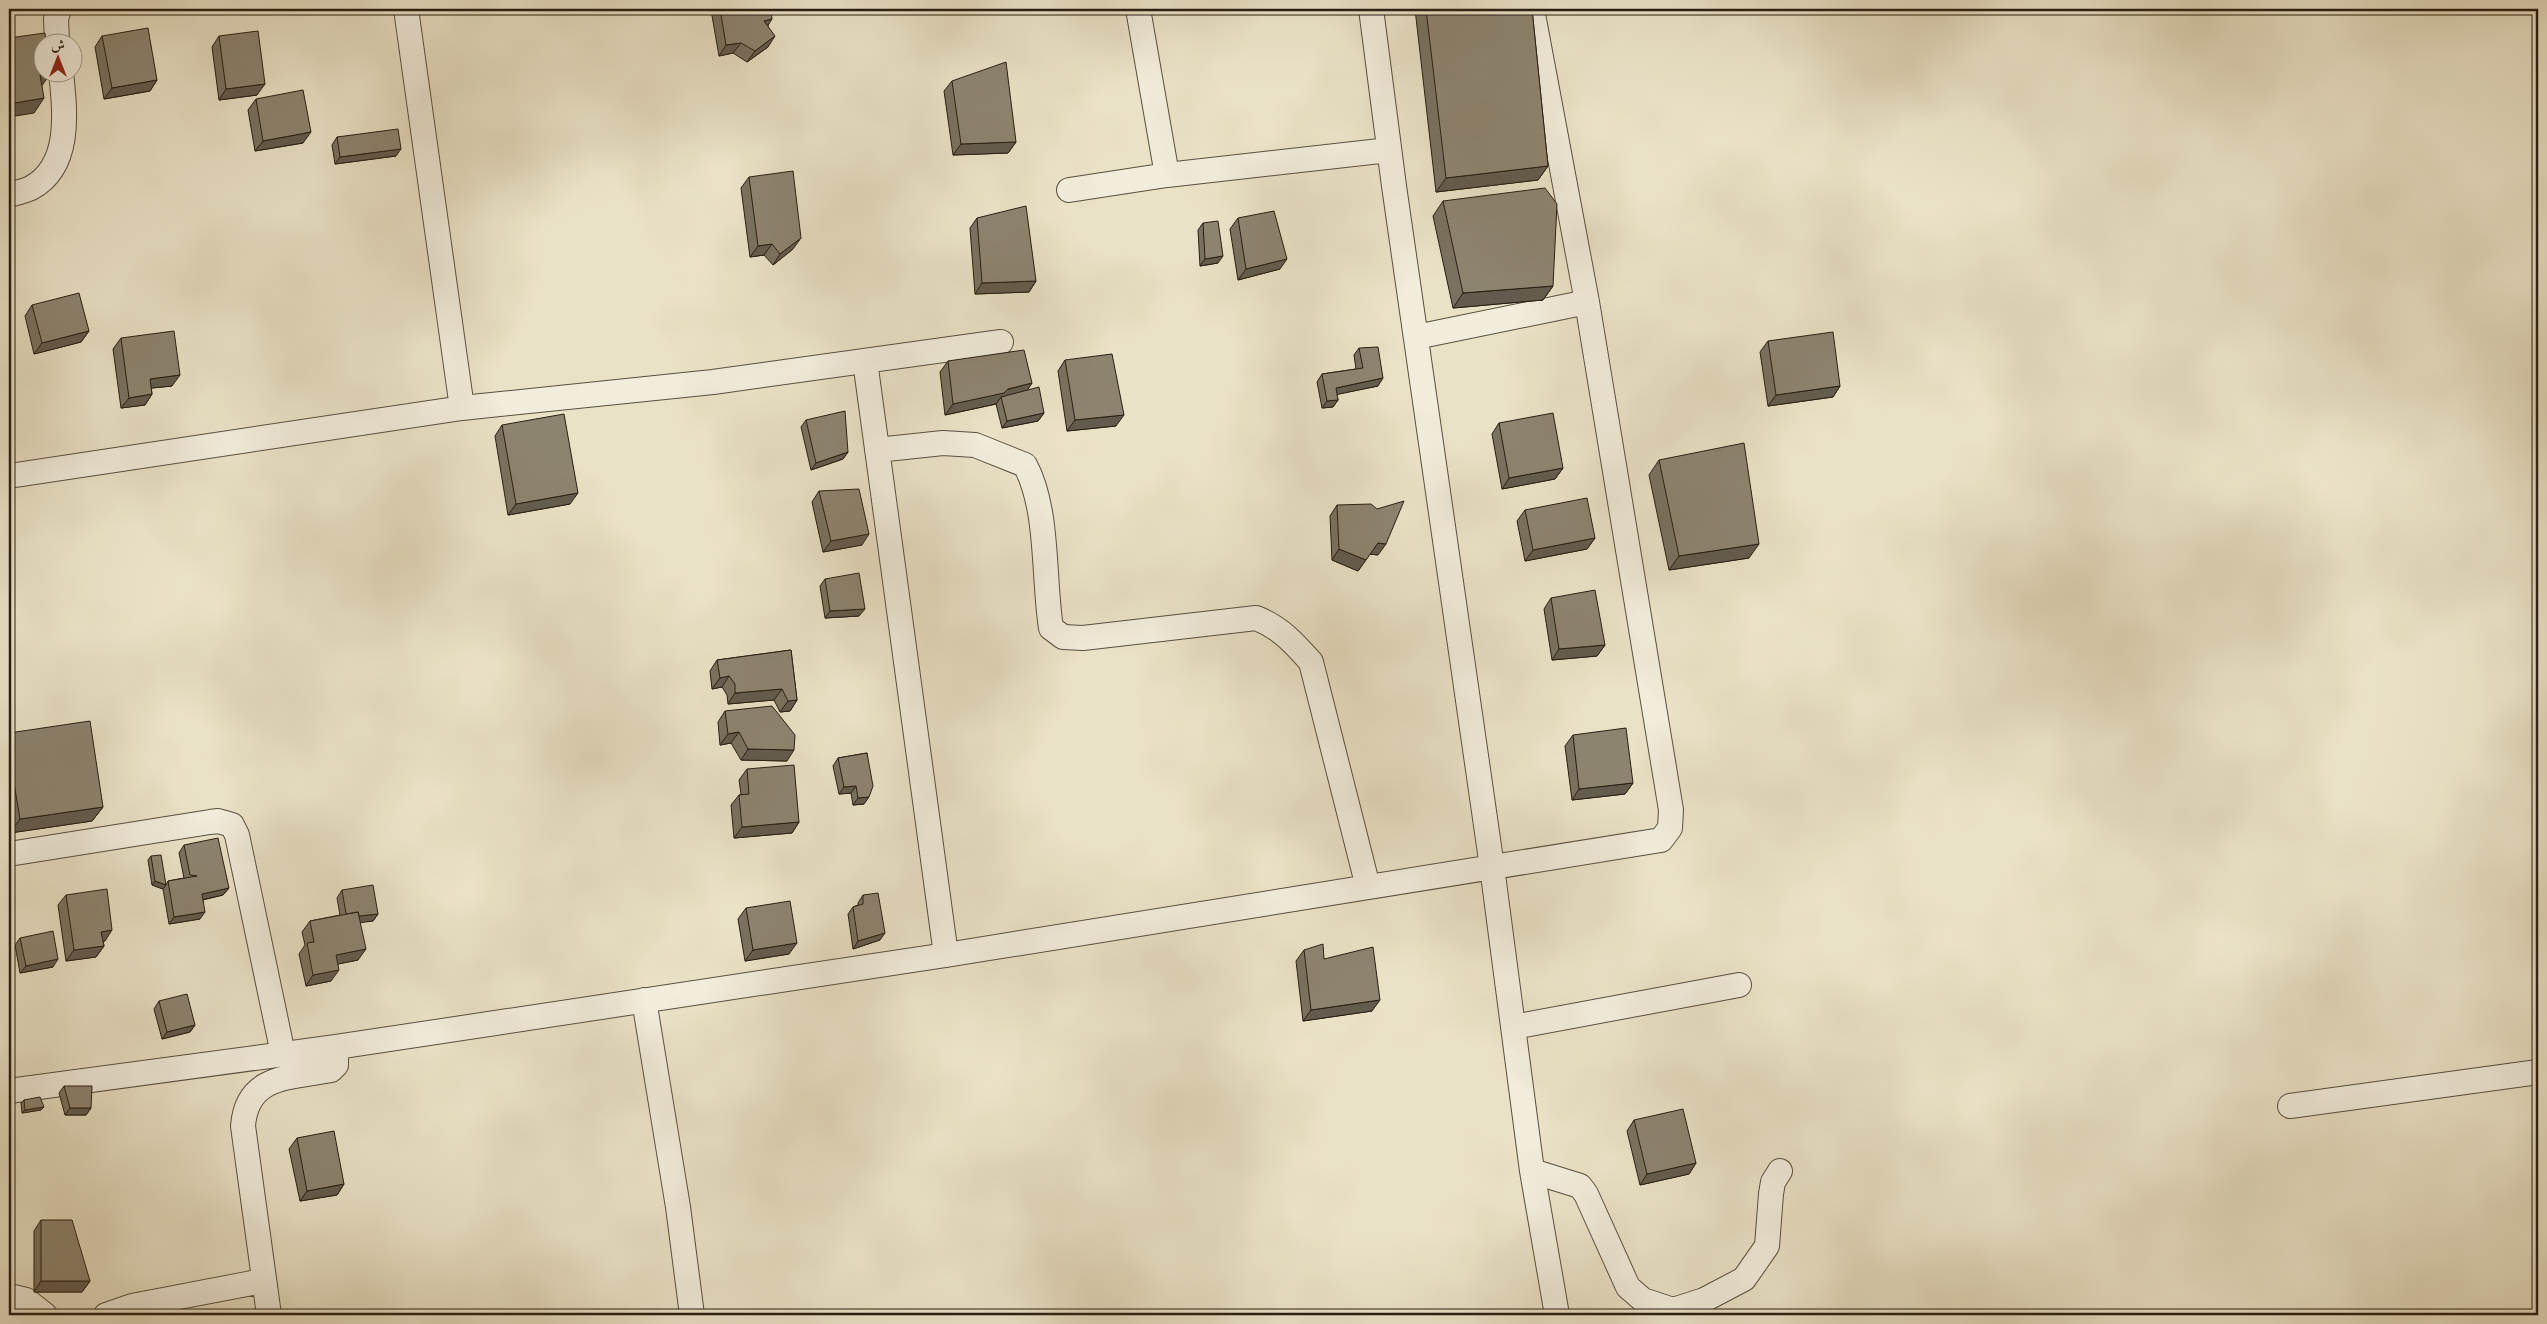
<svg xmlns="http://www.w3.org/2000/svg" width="2547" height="1324" font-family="'IM FELL English',Amiri,serif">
<rect width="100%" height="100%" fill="#eae2c7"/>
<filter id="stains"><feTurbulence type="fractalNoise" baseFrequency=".004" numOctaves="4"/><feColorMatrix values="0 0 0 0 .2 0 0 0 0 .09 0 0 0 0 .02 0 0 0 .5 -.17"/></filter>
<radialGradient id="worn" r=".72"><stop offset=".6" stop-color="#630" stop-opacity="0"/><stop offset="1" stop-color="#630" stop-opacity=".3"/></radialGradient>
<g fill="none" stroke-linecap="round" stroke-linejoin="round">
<g stroke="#584f3f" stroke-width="26">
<path id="minor" d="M406,9l56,399
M1138,9l29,166
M1371,9l23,177 98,681 40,304 25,144
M57,42l-1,-23 3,-10
M1069,190l98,-15 222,-25
M9,195c7,-2 15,-4 22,-7 41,-22 34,-77 30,-116
M1416,337l171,-35
M865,361l81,594
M877,450l66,-7 32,2 50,20c24,44 18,113 26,163l12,9 20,1 173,-20c24,9 39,26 55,44l57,225
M9,476l453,-68 251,-26 288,-40
M9,854l201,-32 8,-1 14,4 5,10 46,219
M644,1000l34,207 14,108
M1513,1027l226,-42
M9,1091l327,-44 610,-92 715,-115 9,-12 1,-18 -84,-508 -55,-293
M2290,1106l248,-34
M1532,1171l48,15 6,8 42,93 15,13 30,10 31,-10 40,-21 23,-33 4,-52 2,-12 7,-11
M9,1296l17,4 19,15
M106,1315l26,-9 131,-25
M269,1315l-26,-189c4,-52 48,-48 88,-56l5,-5v-18"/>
</g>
<use href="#minor" stroke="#f1ecdb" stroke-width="24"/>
</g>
<path fill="#797260" stroke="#281e12" d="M711,9h60l-3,17v21l-21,15 -14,-9 -14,3 -8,-46z
M1415,9h117l16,157 -10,14 -102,12z
M102,36l55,44 -7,11 -46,8 -9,-52z
M219,36l38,59 -38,5 -7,-53z
M952,81l64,61 -8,11 -55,2 -9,-64z
M256,99l47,44 -48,8 -7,-41z
M337,137l59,19 -61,8 -3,-19z
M749,177l44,72 -20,16 -9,-10 -14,2 -9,-69z
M1443,201l110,85 -10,14 -90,8 -20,-92z
M977,218l59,63 -7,11 -54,2 -5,-66z
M1238,218l42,51 -42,11 -8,-51z
M1203,223l15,40 -18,3 -2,-36z
M32,305l57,26 -8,11 -47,12 -9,-38z
M121,338l51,48 -21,2 1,6 -7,11 -24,3 -8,-59z
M1768,341l72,45 -7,11 -65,9 -8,-54z
M1359,348l19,38 -41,8 1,6 -5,7 -11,1 -5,-26 5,-8 34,-5 -2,-14z
M1065,360l51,66 -49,5 -9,-60z
M948,361l84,22 -5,7 17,23 -6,8 -36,7 -6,-24 -51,11 -5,-43z
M806,420l42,32 -5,7 -32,11 -10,-43z
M1499,423l64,45 -8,11 -53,10 -10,-55z
M502,425l68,79 -62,11 -13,-79z
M1659,460l90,98 -80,12 -20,-95z
M819,491l43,54 -39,7 -11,-50z
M1337,505l41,50 -8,-1 -12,17 -26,-11 -2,-44z
M1525,510l70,28 -8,11 -62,12 -8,-40z
M825,579l34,37 -34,2 -5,-32z
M1551,598l54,47 -8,11 -45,4 -8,-51z
M791,650l6,50 -7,11 -10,1 -6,-12 -46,4 -1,-9 -5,-8 -10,2 -2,-18 7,-11z
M725,711l62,50 -46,-1 -10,-17 -11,2 -2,-23z
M9,733l94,74 -11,14 -82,12 -1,-7z
M1573,735l60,48 -8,11 -53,6 -7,-54z
M867,753l-3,51 -11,1 -2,-12 -12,1 -6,-28 5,-8z
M747,769l52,53 -7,11 -58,5 -3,-33 8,-10 2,-1 -2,-14z
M184,845l45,43 -6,7 -20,5 -3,19 -31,5 -6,-35 -11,-4 -4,-25 3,-4 15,29 2,-4 16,-3 -5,-25z
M342,890l36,24 -5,7 -13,1 -2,38 -20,4 -7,17 -25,5 -7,-32 6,-9 -3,-13 8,-11 30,-6 -3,-17z
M66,895l39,46h-2l1,5 -8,11 -30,4 -8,-56z
M863,895l17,45 -27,9 -5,-35 5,-7 5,-2v-2z
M746,908l43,46 -44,7 -7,-42z
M20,938l33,29 -33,6 -5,-28z
M1304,950l20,9 48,52 -69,10 -7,-60z
M159,1001l36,24 -5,7 -28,7 -8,-30z
M64,1086l27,22 -5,7h-21l-6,-22z
M24,1100l20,7 -3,3 -19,3 -1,-10z
M1634,1120l62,43 -7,11 -49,11 -13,-54z
M297,1138l47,46 -7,11 -37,6 -11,-52z
M41,1220l49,61 -8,11h-48v-61z"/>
<path fill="#635c4e" stroke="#281e12" d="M772,19l-7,11 -1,-9z
M775,36l-7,11 -21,15 8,-11z
M741,43l-8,10 -14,3 7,-11z
M51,73l-10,14 -1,-12z
M157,80l-7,11 -46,8 8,-11z
M265,84l-8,11 -38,5 7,-11z
M44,98l-10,15 -25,4v-13z
M311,132l-8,11 -48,8 8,-10z
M1016,142l-8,11 -55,2 8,-11z
M401,149l-5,7 -61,8 5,-7z
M1548,166l-10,14 -102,12 10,-14z
M801,238l-8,11 -20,16 7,-11z
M772,244l-8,11 -14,2 8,-11z
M1223,256l-5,7 -18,3 5,-7z
M1287,259l-7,10 -42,11 8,-11z
M1036,281l-7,11 -54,2 7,-11z
M1553,286l-10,14 -90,8 10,-15z
M89,331l-8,11 -47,12 8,-11z
M180,375l-8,11 -29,3 7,-10z
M1383,378l-5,8 -48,10 6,-8z
M1032,383l-7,11 -24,3 -5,7 -51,11 8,-11z
M1840,386l-7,11 -65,9 8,-11z
M152,394l-7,11 -24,3 8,-10z
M1338,400l-5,7 -11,1 5,-7z
M1044,413l-6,8 -36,7 5,-7z
M1124,415l-8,11 -49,5 8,-11z
M848,452l-5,7 -32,11 5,-7z
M1563,468l-8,11 -53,10 7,-11z
M578,493l-8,11 -62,11 8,-11z
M869,534l-7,11 -39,7 8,-11z
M1595,538l-8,11 -62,12 8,-11z
M1378,543l8,1 -8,11 -8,-1z
M1759,544l-10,14 -80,12 10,-14z
M1339,549l27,11 -8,11 -26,-11z
M865,609l-6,7 -34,2 5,-7z
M1605,645l-8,11 -45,4 7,-11z
M729,676l-7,11 -10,2 8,-11z
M782,689l-8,11 -46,4 7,-11z
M797,700l-7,11 -10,1 8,-11z
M739,732l-8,11 -11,2 8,-11z
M748,749l46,1 -7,11 -46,-1z
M1633,783l-8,11 -53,6 7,-11z
M856,786l-5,7 -12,1 5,-7z
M869,797l-5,7 -11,1 5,-7z
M103,807l-11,14 -82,12 10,-14z
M799,822l-7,11 -58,5 8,-11z
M155,881l11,4 -3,4 -11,-4z
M229,888l-6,7 -27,6 6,-7z
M205,912l-5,7 -31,5 5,-7z
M378,914l-5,7 -31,4 5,-8z
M112,930l-7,11 -11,1 7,-10z
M885,933l-5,7 -27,9 5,-8z
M797,943l-8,11 -44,7 8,-11z
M104,946l-8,11 -30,4 8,-11z
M366,949l-8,11 -30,6 8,-11z
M58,959l-5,8 -33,6 6,-7z
M339,970l-8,11 -25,5 7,-11z
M1380,1000l-8,11 -69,10 8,-11z
M195,1025l-5,7 -28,7 5,-7z
M44,1107l-3,3 -19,3 3,-3z
M70,1108h21l-5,7h-21z
M1696,1163l-7,11 -49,11 7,-11z
M344,1184l-7,11 -37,6 7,-10z
M41,1281h49l-8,11h-48z"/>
<path fill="#8d8470" stroke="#281e12" d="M720,9h51l1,10 -8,2 11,15 -20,15 -14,-8 -15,2z
M1426,9h106l16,157 -102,12z
M148,28l9,52 -45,8 -10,-52z
M258,31l7,53 -39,5 -7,-53z
M45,33l1,9h-4v30l9,1 -11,2 4,23 -35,6v-66z
M1006,62l10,80 -55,2 -9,-63z
M303,90l8,42 -48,9 -7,-42z
M398,129l3,20 -61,8 -3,-20z
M793,171l8,67 -21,16 -8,-10 -14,2 -9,-69z
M1545,188l12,16 -4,82 -90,7 -20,-92z
M1026,206l10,75 -54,2 -5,-65z
M1274,211l13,48 -41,10 -8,-51z
M1218,221l5,35 -18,3 -2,-36z
M79,293l10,38 -47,12 -10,-38z
M174,331l6,44 -30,4 2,15 -23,4 -8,-60z
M1833,332l7,54 -64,9 -8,-54z
M1378,347l5,31 -47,10 2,12 -11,1 -5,-27 41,-6 -4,-20z
M1024,350l8,33 -24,6 -4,4 -51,11 -5,-43z
M1112,354l12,61 -49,5 -10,-60z
M1039,387l5,26 -37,8 -6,-24z
M845,411l3,41 -32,11 -10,-43z
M1553,413l10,55 -54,10 -10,-55z
M564,414l14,79 -62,11 -14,-79z
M1744,443l15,101 -80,12 -20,-96z
M859,489l10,45 -38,7 -12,-50z
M1587,498l8,40 -62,12 -8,-40z
M1404,501l-18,43 -8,-1 -12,17 -27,-11 -2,-44 34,-1 6,5z
M859,573l6,36 -35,2 -5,-32z
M1595,590l10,55 -46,4 -8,-51z
M791,650l6,50 -9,1 -6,-12 -47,4v-9l-6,-8 -9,2 -3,-18z
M772,706l23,29 -1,15 -46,-1 -9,-17 -11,2 -3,-23z
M90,721l13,86 -83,12 -11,-66v-20z
M1626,728l7,55 -54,6 -6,-54z
M867,753l6,33 -4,11 -11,1 -2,-12 -12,1 -6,-29z
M794,765l5,57 -57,5 -3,-32 10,-1 -2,-25z
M218,838l11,50 -27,6 3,18 -31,5 -6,-36 29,-5 -7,-1 -6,-30z
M161,855l5,30 -11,-4 -4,-25z
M373,885l5,29 -19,2 -1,-4 -12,2 -4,-24z
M107,889l5,41 -11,2 3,14 -30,4 -8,-55z
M878,893l7,40 -27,8 -5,-34 10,-3v-9z
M790,901l7,42 -44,7 -7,-42z
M358,912l8,37 -30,6 3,15 -26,5 -6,-32 7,-1 -4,-21z
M53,931l5,28 -32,7 -6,-28z
M1323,944l1,15 49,-12 7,53 -69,10 -7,-60z
M187,994l8,31 -28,7 -8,-31z
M64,1086h28l-1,22h-21z
M40,1097l4,10 -19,3 -1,-10z
M1683,1109l13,54 -49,11 -13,-54z
M334,1131l10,53 -37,7 -10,-53z
M41,1220h31l18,61h-49z"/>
<rect width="2547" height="1324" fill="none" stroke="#eae2c7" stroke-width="30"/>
<rect x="10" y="10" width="2527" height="1304" fill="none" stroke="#281e12" stroke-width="2.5"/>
<rect x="15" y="15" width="2517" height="1294" fill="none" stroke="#281e12"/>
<g transform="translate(58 58)"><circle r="24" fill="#f1ecdb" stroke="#a19a8b"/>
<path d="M0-4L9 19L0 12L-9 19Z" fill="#8f2418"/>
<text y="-8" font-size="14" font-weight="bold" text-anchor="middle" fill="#281e12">ش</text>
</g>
<rect width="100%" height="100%" filter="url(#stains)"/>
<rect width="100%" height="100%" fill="url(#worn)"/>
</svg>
